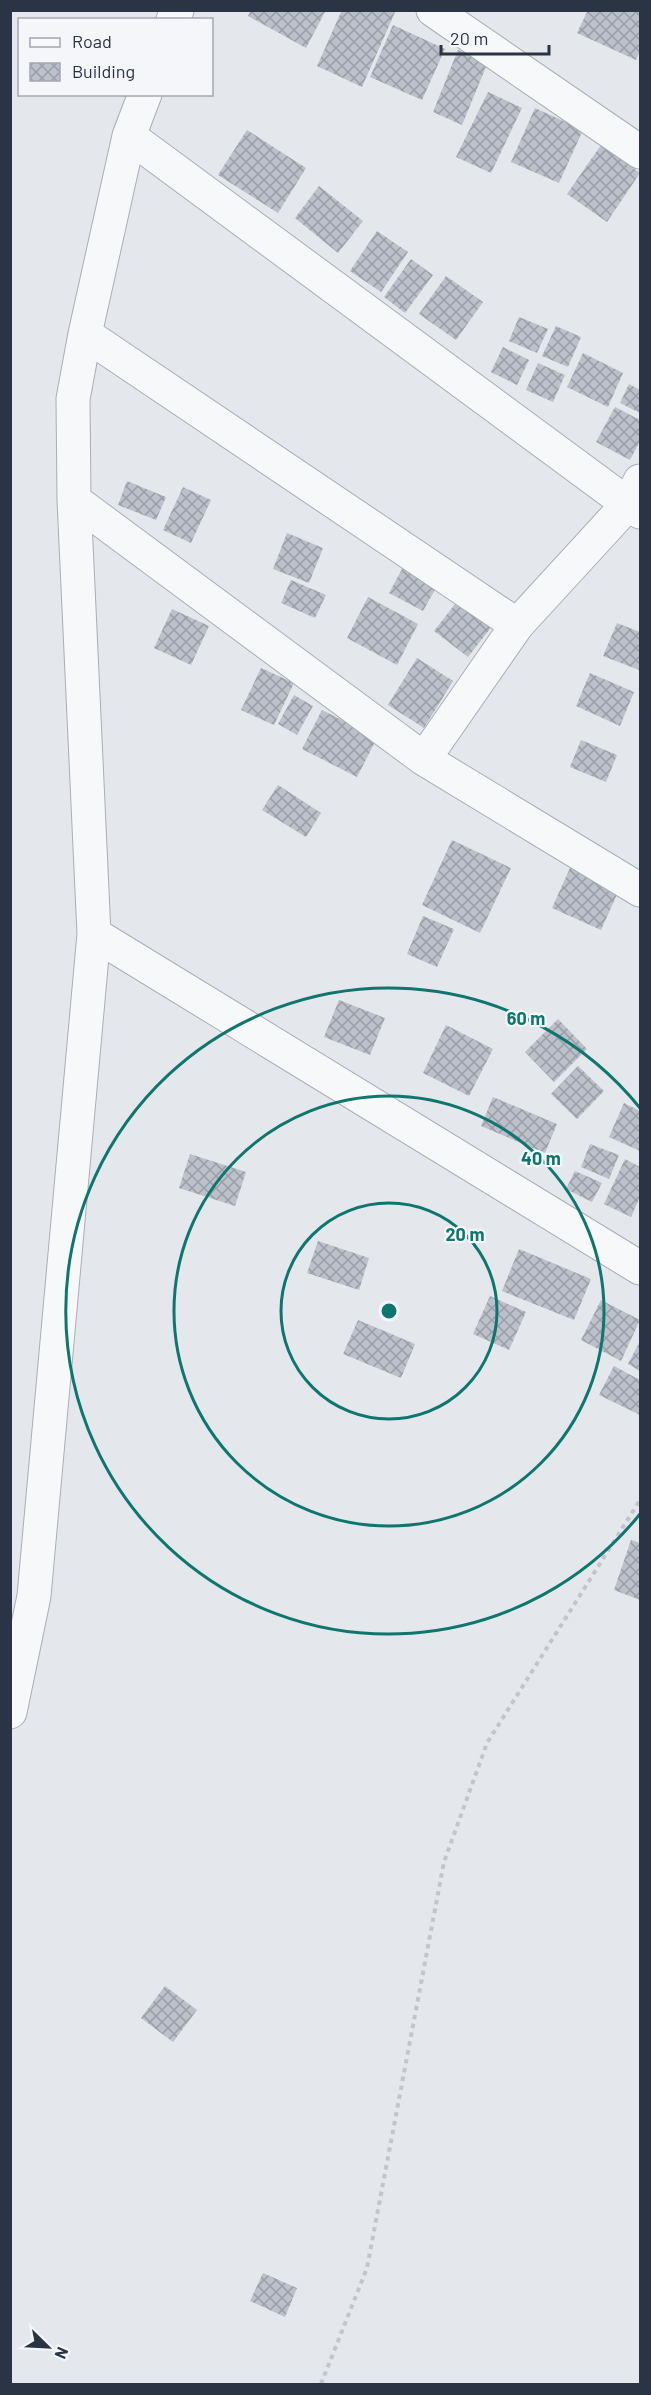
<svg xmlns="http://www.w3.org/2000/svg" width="651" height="2395" font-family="Barlow,sans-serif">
<defs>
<pattern id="building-cross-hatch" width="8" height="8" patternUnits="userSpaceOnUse" patternTransform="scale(1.5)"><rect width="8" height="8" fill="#bbc0ca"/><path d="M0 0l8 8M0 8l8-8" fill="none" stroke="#989da6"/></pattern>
</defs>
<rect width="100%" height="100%" fill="#e4e7ec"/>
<path fill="url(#building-cross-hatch)" d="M251,10h75l-20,38 -58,-32z
M342,10h54l-34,77 -45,-21z
M588,10h52v41l-4,9 -59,-27z
M393,25l52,24 -23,51 -52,-23z
M458,50l30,12 -26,63 -29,-13z
M488,92l34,16 -31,65 -35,-16z
M535,108l48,22 -24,53 -48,-21z
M247,130l59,38 -28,45 -60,-38z
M601,145l39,28 -33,49 -40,-28z
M319,186l44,35 -25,32 -43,-35z
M377,231l31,21 -27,40 -31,-21z
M411,259l22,16 -28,38 -21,-16z
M446,276l37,26 -27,38 -37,-26z
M519,317l29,12 -11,24 -28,-12z
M556,326l25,11 -13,30 -26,-11z
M503,347l26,13 -12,25 -26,-13z
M583,353l40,20 -15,34 -41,-20z
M538,363l27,12 -12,27 -27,-12z
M629,384l11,6v23l-20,-10z
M615,407l25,13v21l-10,19 -34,-18z
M127,481l39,16 -10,23 -38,-15z
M183,487l28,13 -20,43 -28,-13z
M287,533l36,15 -14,35 -36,-14z
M407,560l34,19 -18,32 -34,-18z
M291,580l35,15 -11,23 -34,-15z
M368,597l50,27 -21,41 -50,-27z
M459,599l34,26 -25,32 -34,-26z
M172,609l37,17 -18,39 -37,-17z
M617,623l23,9v33l-1,5 -36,-14z
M417,658l36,23 -29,47 -36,-23z
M261,668l33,15 -20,42 -33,-15z
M590,673l44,19 -14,34 -44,-20z
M294,695l19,11 -16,29 -19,-11z
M322,710l55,28 -20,39 -55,-28z
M581,740l36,15 -11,27 -36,-15z
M278,785l43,28 -15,24 -44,-27z
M452,840l59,28 -31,65 -58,-28z
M570,868l49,22 -18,40 -49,-22z
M423,916l31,13 -17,38 -30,-13z
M339,1000l46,18 -15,37 -46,-18z
M558,1019l29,30 -33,33 -29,-30z
M446,1025l47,24 -24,47 -46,-23z
M578,1066l26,25 -27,28 -26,-25z
M493,1097l64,27 -12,29 -64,-27z
M624,1103l16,8v40l-31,-14z
M590,1144l29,11 -10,24 -28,-12z
M190,1154l56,18 -11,34 -56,-18z
M625,1159l15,8v30l-9,20 -27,-13z
M575,1171l27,12 -10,19 -26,-13z
M318,1241l51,17 -10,32 -52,-17z
M519,1249l72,30 -17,41 -72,-29z
M490,1296l36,16 -17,38 -36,-16z
M601,1300l39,20 -19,41 -40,-21z
M358,1320l57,24 -14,34 -58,-24z
M640,1341v30l-12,-7z
M614,1366l26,14v35l-41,-20z
M631,1540l9,3v57l-26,-10z
M165,1986l32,24 -24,32 -32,-24z
M263,2273l34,15 -12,29 -35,-16z"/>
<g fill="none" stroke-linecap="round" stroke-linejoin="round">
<g stroke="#a9aeb7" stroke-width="35">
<path id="street" d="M433,10l207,142
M173,20l4,-10
M129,136l499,368 12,8
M85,334l432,291
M640,481l-12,23 -111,121 -93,134 216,131
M74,500l350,259
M94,934l546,334
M10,1712l24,-116 60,-662 -20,-434 -1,-101 12,-65 44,-198 16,-42"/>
</g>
<path stroke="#c2c5cb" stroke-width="4" stroke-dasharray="4.5 4.5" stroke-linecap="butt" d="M321,2384l46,-116 77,-406 43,-119 153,-243"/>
<use href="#street" stroke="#f7f8fa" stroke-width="33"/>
</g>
<g fill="none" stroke="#0f766e" stroke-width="3">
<circle cx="389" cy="1311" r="108"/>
<circle cx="389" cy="1311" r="215"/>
<path d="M640 1514A323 323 0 1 1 640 1108"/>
</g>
<circle cx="389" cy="1311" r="9" fill="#0f766e" stroke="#f4f6f9" stroke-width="3"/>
<g font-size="18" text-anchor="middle" font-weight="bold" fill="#0f766e" stroke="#f4f6f9" stroke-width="4.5" stroke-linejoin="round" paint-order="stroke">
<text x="526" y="1025">60 m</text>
<text x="541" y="1165">40 m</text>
<text x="465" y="1241">20 m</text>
</g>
<rect width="651" height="2395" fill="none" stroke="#2b3445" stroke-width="24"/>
<rect x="18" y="18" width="195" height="78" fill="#f4f6f9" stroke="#a4a8b1" stroke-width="1.5"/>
<rect x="30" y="38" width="30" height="9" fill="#f7f8fa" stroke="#a4a8b1" stroke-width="1.5"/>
<text x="72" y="48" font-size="18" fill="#2b3445">Road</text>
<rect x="30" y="63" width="30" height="18" fill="url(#building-cross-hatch)" stroke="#a4a8b1" stroke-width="1.5"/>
<text x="72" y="78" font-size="18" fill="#2b3445">Building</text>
<g transform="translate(48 2347) rotate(114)" stroke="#f4f6f9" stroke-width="4.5" paint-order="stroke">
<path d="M0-4.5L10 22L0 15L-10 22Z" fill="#2b3445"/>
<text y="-9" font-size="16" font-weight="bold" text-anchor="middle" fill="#2b3445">N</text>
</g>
<path d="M441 45v9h108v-9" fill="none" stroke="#2b3445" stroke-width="3"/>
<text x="450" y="45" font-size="18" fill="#2b3445" stroke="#f4f6f9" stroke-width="4.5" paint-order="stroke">20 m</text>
</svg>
